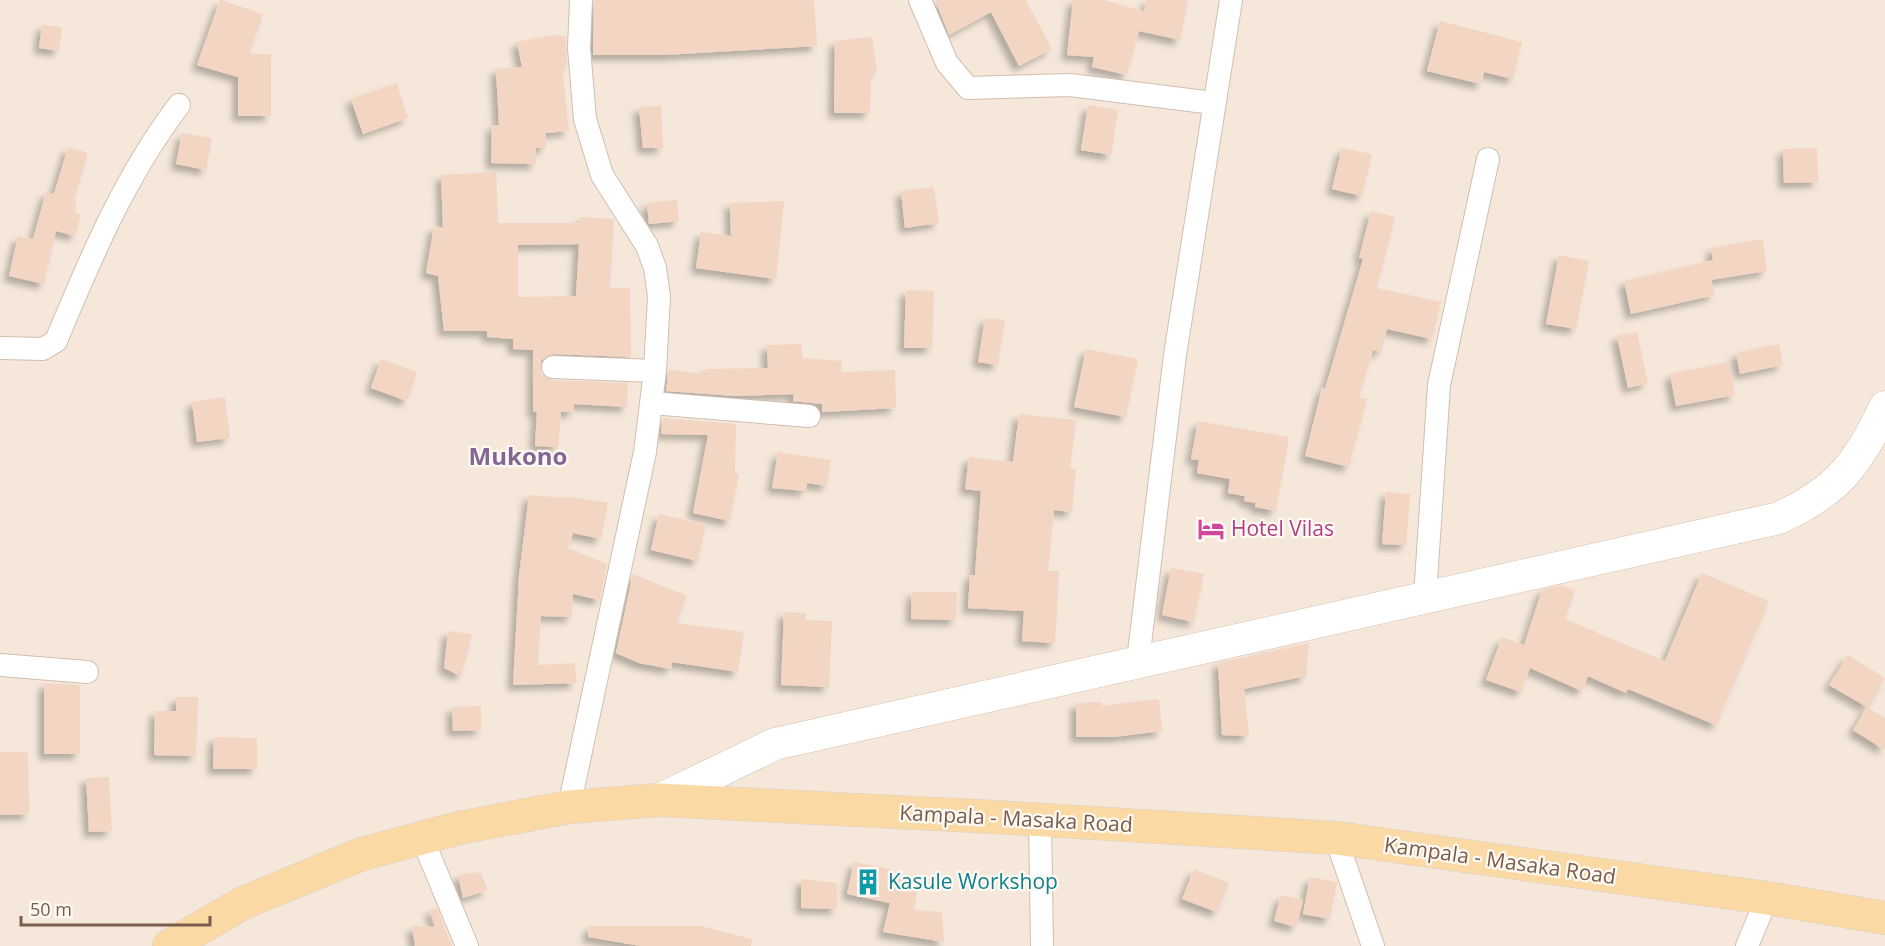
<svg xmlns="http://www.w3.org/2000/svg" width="1885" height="946" font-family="'Open Sans',sans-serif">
<defs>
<filter id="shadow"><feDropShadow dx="-5.5" dy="5.5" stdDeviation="3" flood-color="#0004"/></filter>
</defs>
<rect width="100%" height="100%" fill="#fdf6ec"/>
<path fill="#f5e8da" d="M0,0h1885v946h-1885z"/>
<path fill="#f3d5c3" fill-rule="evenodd" filter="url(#shadow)" d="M220,0l43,14 -14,40h22v62h-33v-39l-41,-12z
M594,0h220l3,46 -154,9h-70z
M935,0h91l26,49 -33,17 -28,-54 -42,23z
M1073,0h31l40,11 3,-11h41l-8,40 -41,-9 -12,44 -35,-8 2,-10 -27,-2z
M1440,21l82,21 -9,37 -29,-7 -3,12 -54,-13z
M42,25l20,2 -3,24 -20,-3z
M553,35l13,1 1,30h-5l7,65 -23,2v15h-10v16l-45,-1 1,-38h7l-3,-56 26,-2 -5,-25z
M872,37l5,35h-6l-1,41h-36l1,-72z
M397,83l11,35 -45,16 -12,-35z
M1088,105l30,5 -7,45 -30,-5z
M661,106l2,42h-20l-4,-41z
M182,133l30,5 -6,32 -30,-6z
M68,147l20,6 -14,47 3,1 -3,11 7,2 -6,22 -19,-5 -12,53 -35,-8 9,-40 15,3 13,-47 8,2z
M1342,148l30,6 -10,42 -30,-7z
M1817,148l1,34 -34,1 -1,-34z
M496,172l2,51h82l1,-6 33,2 -4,69h20l1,69 -77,-3 -13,6v14l11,6 76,3 -1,24 -53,-3v8h-13l-3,35 -23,-1 2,-34h-4v-62l-20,-1v-10l-26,-2v-6h-43l-6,-55 -12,-3 8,-47 9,2 -2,-53zM579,244l-3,52 -58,1v-52z
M934,187l5,36 -34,5 -4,-37z
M677,200l2,21 -30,3 -2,-21z
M784,201l-8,78 -80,-11 5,-36 30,4 -1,-33z
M1371,211l24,6 -18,71 64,14 -9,37 -45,-10 -6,23 -8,-2 -14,48 8,1 -18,68 -44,-11 17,-68 3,1 38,-130 -4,-1z
M1763,239l4,32 -56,9 4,15 -84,19 -7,-33 89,-21 -2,-12z
M1559,255l30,6 -13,68 -30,-5z
M906,290l28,1 -2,57h-28z
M985,318l20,2 -7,45 -20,-3z
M1637,332l11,51 -20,5 -11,-52z
M802,344v14l40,3 -1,11 54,-2 1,38 -74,4v-8l-29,-3 1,-7 -58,2 -70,-5 3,-22 37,6v-6l62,-1 -1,-23z
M1779,344l4,21 -43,9 -4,-21z
M1086,349l52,10 -12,58 -52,-10z
M381,359l36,13 -10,29 -36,-13z
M1729,362l6,33 -59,11 -6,-32z
M225,397l5,41 -33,4 -5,-40z
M1019,414l57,6 -6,49h6l-4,43 -18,-2 -6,61h11l-4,72 -33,-2 2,-30 -56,-3 2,-33h5l6,-84 -16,-2 4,-32 44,5z
M663,418l73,6 -1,49 4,1 -9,47 -37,-8 15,-78 -47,-1z
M1198,421l91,16 -13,74 -21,-4 1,-4 -12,-2 1,-5 -17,-3 2,-14 -33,-6 2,-13 -8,-1z
M778,452l53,8 -4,26 -20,-3 -1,8 -34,-3z
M1386,492l24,2 -4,51 -24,-1z
M529,495l37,3v-2l42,7 -7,36 -28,-6 -5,15 39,16 -7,36 -27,-6 -1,23 -31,-1 -3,49 37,-2 1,20 -63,2 6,-109z
M659,514l47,10 -8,37 -47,-11z
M1171,568l33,6 -10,48 -32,-7z
M1702,573l67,28 -53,124 -88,-36 -2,4 -38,-17 -6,15 -52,-23 -9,24 -35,-12 16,-43 22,8 18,-55 19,-5 14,5 -10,29 100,42z
M633,574l54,22 -11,27 68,9 -6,40 -66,-10 -1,7 -32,-6 -23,-10z
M912,592h45l-1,28 -45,-1z
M784,612l22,1 -1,7 27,1 -3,66 -48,-2z
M448,631l24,3 -11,42 -17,-8z
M1309,643l-3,33 -62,13 5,47 -27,-1 -4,-72z
M1848,655l37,23 -18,29 -38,-22z
M44,683l36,2v69h-36z
M176,697h22l-2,59 -42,-1 1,-44h21z
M1159,699l3,32 -48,6h-38v-34l26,-1v4z
M481,706v24l-28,1 -1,-24z
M1867,707l18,11v32l-32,-20z
M214,737l43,1v31h-44z
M0,752h28l1,62 -29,1z
M109,777l3,54 -23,1 -3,-54z
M854,862l36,7 -2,7 30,7 -4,27 28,2 2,30 -61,-10 7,-29 -43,-9z
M1194,869l35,14 -12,29 -35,-13z
M480,872l8,18 -25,8 -5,-23z
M1310,877l27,5 -7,37 -27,-5z
M801,879l36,4v26l-36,-1z
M1281,895l22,5 -7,27 -22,-6z
M437,908l15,38h-37l-3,-20 23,1 -5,-17z
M589,926h112l51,13 -1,7h-110l-53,-9z"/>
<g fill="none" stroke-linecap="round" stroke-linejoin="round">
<g stroke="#d1beb0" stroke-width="24">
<path id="street" d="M920,0l27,63 21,25 102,-3 143,18
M0,348l43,1 13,-8c34,-82 69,-165 123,-236
M553,367l102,4
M651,403l158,13
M1425,597l14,-212 49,-226
M1138,661l37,-306 56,-355
M0,665l87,7
M569,807l76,-355 10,-81 4,-75 -4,-28 -8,-22 -45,-71 -17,-56 -6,-71 2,-48
M1040,820l2,126
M422,838l45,108
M1336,838l37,108
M1747,946l20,-48"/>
</g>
<g stroke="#d6c0b0" stroke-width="33">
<path id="secondary" d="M659,800l116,-56 1004,-226c59,-27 79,-54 106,-111"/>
</g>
<g stroke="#dad1cd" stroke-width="34">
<path id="primary" d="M169,946l74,-43 119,-49 97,-26 110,-21 90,-7 336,17 341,21 431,60 118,20"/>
</g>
<use href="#street" stroke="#fff" stroke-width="22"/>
<use href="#secondary" stroke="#fff" stroke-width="32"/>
<use href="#primary" stroke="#fbd9a5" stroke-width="33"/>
</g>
<defs>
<g id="hotel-bare" transform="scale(2.07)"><path d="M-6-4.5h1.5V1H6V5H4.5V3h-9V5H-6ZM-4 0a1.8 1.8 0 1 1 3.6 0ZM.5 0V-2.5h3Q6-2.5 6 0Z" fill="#d1479c" stroke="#fffaf3" stroke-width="2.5" paint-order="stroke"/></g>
<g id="building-bare" transform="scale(2.07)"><path d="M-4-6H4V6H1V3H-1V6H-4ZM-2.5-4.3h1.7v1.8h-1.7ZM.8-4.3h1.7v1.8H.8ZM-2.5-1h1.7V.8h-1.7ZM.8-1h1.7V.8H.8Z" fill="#0f9aa8" stroke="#fffaf3" stroke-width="2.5" paint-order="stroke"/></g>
</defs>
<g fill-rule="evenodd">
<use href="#hotel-bare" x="1211" y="529"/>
<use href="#building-bare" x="868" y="882"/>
</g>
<g text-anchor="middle" stroke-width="4.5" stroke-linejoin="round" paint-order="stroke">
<g font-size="21" fill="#b23c85" stroke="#fffaf3" text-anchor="start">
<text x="1231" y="536">Hotel Vilas</text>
</g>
<g font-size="21" fill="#7a5c4d" stroke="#fffaf3">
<text transform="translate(1016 819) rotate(3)" y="7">Kampala - Masaka Road</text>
<text transform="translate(1500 861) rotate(8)" y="7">Kampala - Masaka Road</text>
</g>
<g font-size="21" fill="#0d838f" stroke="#fffaf3" text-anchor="start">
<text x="888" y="889">Kasule Workshop</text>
</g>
<g font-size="24" font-weight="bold" fill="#846695" stroke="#fffaf3">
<text x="518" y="465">Mukono</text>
</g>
</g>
<path d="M21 916v9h189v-9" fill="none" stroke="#7a5c4d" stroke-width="3"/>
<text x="30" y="916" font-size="18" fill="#7a5c4d" stroke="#fffaf3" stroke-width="4.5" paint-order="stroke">50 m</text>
</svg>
